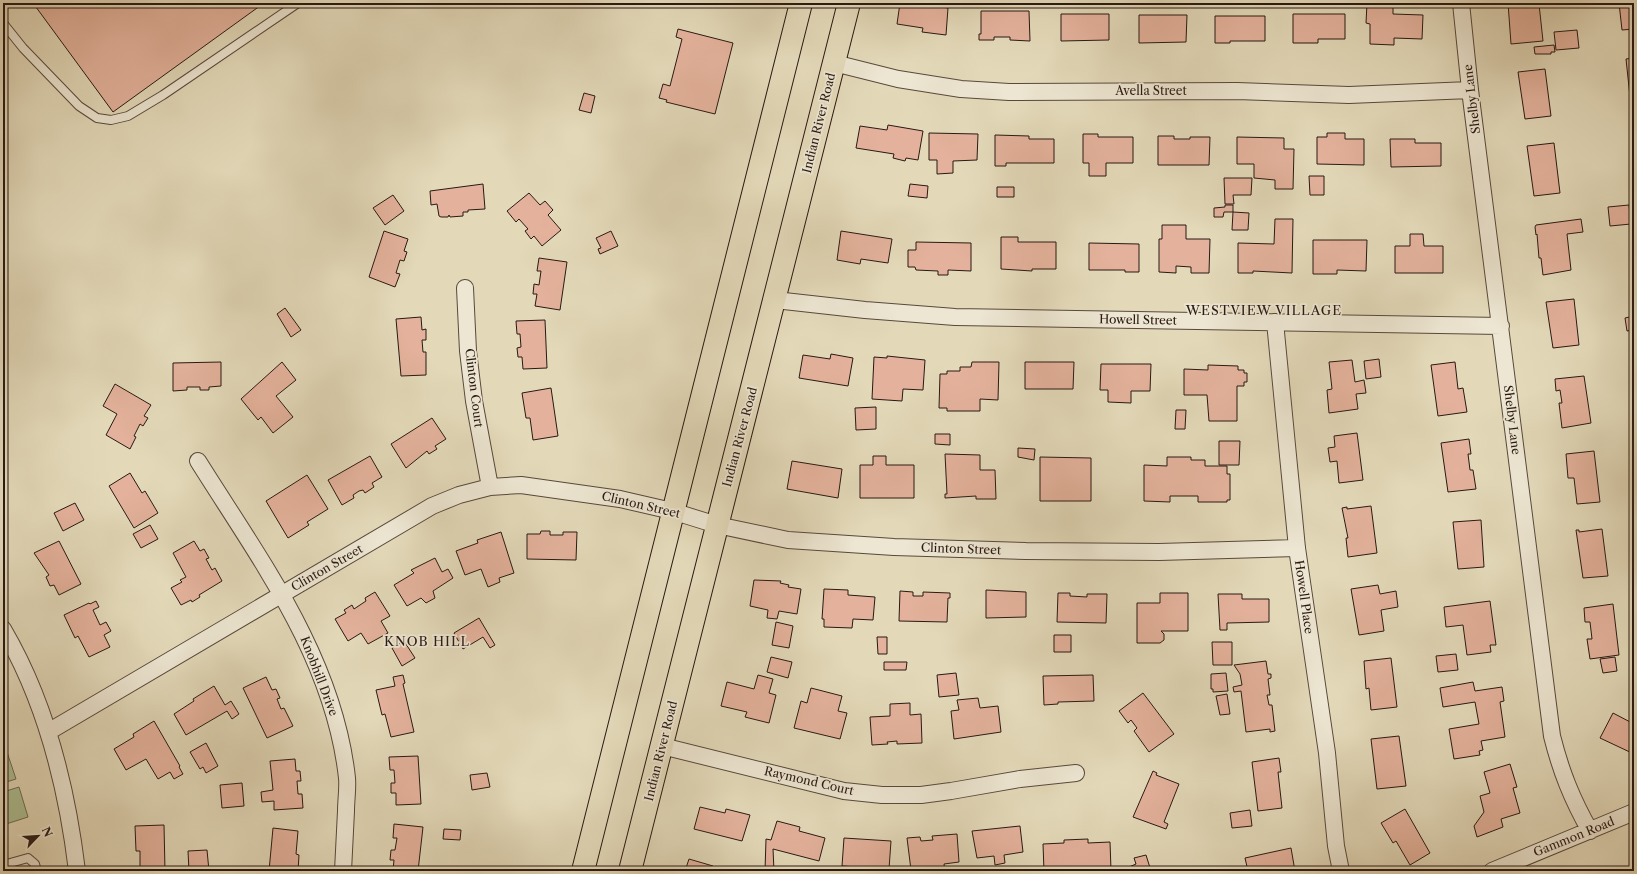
<svg xmlns="http://www.w3.org/2000/svg" width="1637" height="874" font-family="'Libre Caslon Text',serif">
<rect width="100%" height="100%" fill="#e3d9b9"/>
<filter id="stains"><feTurbulence type="fractalNoise" baseFrequency=".005" numOctaves="4"/><feColorMatrix values="0 0 0 0 .2 0 0 0 0 .09 0 0 0 0 .02 0 0 0 .5 -.17"/></filter>
<radialGradient id="worn" r=".72"><stop offset=".6" stop-color="#630" stop-opacity="0"/><stop offset="1" stop-color="#630" stop-opacity=".3"/></radialGradient>
<path fill="#aec094" stroke="#6c6c54" d="M6,749l10,30 -13,4v-33z
M19,787l9,30 -25,8v-33z"/>
<path fill="#e4b29c" stroke="#291913" d="M33,3h231l-151,109z
M900,3l24,2v-2h18v4l6,1 -2,27 -24,-3 1,-4 -26,-4z
M1367,3h26v11l30,1 -1,24 -28,-1v7l-24,-1v-20l-4,-1z
M1508,3h37l-6,1 4,37 -32,3z
M1619,3h15v26l-12,1z
M981,11h48l1,30 -20,-1v-3h-16v3h-15v-6h2z
M1061,14h48v26l-48,1z
M1293,14h52v25h-27v4h-25z
M1139,15h48l-1,27 -47,1z
M1215,16h50v25h-35v2h-15z
M678,29l55,14 -18,71 -49,-12 1,-2 -8,-2 4,-14 7,2 12,-47 -6,-2z
M1577,30l2,18 -23,2 -2,-18z
M1554,45l1,7h-4v2h-16l-1,-7z
M1634,58v47l-3,1 -5,-47z
M1545,69l6,47 -26,3 -7,-47z
M584,93l11,3 -4,17 -12,-3z
M888,125l35,6 -5,29 -12,-2 -1,3 -12,-3 1,-4 -38,-6 4,-22 27,4z
M929,133l49,1 -1,26 -24,1v12l-16,1v-14h-8z
M1327,133h18v6h19v26l-47,-1v-27h10z
M1083,134h15v3h35v26h-27v13h-17v-13h-6z
M995,135l34,1v3h25v24h-48v3h-11z
M1158,136h16v3h16v-2h20l-1,28h-51z
M1237,137l47,1v11h10l-1,40h-18v-9l-21,-2v-14h-17z
M1390,139h25v4h26v23l-50,1z
M1554,143l6,50 -26,3 -7,-50z
M1309,176h15v19h-14z
M1224,178h28l-1,17h-18l1,9h-9z
M483,184l2,25 -17,1v2h-5v4l-13,1 -1,-2 -1,2h-7l-2,-1 -2,-12 -6,1 -1,-14z
M910,184l18,2 -1,12 -19,-2z
M997,187h17v10h-17z
M529,193l11,12 5,-4 8,9 -5,5 13,15 -19,16 -8,-10 -3,3 -6,-8 3,-2 -9,-10 -3,3 -9,-11z
M393,195l11,16 -19,14 -12,-17z
M1225,205h8v7h-9l-1,5h-9v-9l11,-1z
M1629,205l2,19 -21,2 -2,-19z
M1233,212l16,1 -1,17h-16z
M1275,219h18l-1,54 -39,-2v2h-15v-30l36,1z
M1581,219l2,13 -16,2 4,36 -28,5 -2,-17h-2l-2,-24 -1,1 -1,-8 1,-2z
M1162,225h24v14h24l-1,34h-18v-6l-15,-1v7l-17,-1v-33h3z
M384,231l24,8 -4,12 3,1 -3,9 -4,-1 -4,13 4,1 -5,13 -26,-10z
M611,231l7,15 -18,8 -2,-5 3,-1 -5,-10z
M841,231l51,8 -4,24 -27,-4 -1,5 -23,-4z
M1410,234h13l1,12h19v27h-48v-27h15z
M1001,237h17v5h38v27h-24v2l-31,-2z
M1313,240h54l-1,31 -29,-1v4h-24z
M916,242l55,1v28l-23,-1v5h-10v-4l-22,-1 -1,-3h-7v-17h8z
M1089,243l50,1v28h-14v-2h-36z
M539,258l28,4 -7,48 -25,-4 2,-12h-4l1,-10 5,1 2,-14h-4z
M1574,299l5,46 -26,3 -7,-46z
M285,308l16,22 -10,7 -14,-23z
M1634,316v14l-7,1 -2,-13z
M421,317l1,13 4,-1v11h-4l1,12h3v23l-25,1 -5,-57z
M545,320l2,48 -24,1 -1,-12h-4l-1,-9 4,-1 -1,-13h-3l-1,-13z
M831,354l22,4 -5,28 -49,-8 4,-23 27,4z
M887,356l38,4 -2,30 -20,-1 -1,12 -30,-2 2,-42 13,1z
M1379,359l2,18 -15,2 -2,-18z
M1352,360l3,22 9,-2 2,13 -10,1 2,15 -29,4 -2,-23 5,-1 -3,-27z
M221,362v24l-12,1v3h-9v-3h-13v3l-14,1v-28z
M282,362l14,18 -20,16 17,21 -20,16 -12,-16 -3,3 -17,-21z
M972,362h27l-1,38 -18,-1v12h-33v-3h-8l1,-34h7v-3h13v-4h11z
M1025,362h49l-1,27h-48z
M1455,362l3,27 5,-1 4,24 -29,4 -7,-51z
M1101,364h50l-1,27h-19v12l-23,-1v-12h-8z
M1208,365l30,1v4h6v3h3v9h-3v4h-7v35h-28l-2,-26h-23v-26l24,1z
M1584,376l7,47 -29,5 -3,-25h3l-2,-13 -4,1 -1,-12z
M115,384l36,21 -7,11 4,2 -5,8 -3,-2 -6,12 2,1 -6,12 -24,-14 11,-21 -14,-8z
M551,388l7,48 -25,4 -3,-22h-4l-4,-25z
M876,407v22l-20,1 -1,-22z
M1176,410h10l-1,19h-10z
M432,418l14,21 -11,7 2,3 -8,5 -2,-3 -21,17 -15,-24z
M1357,433l6,47 -24,3 -2,-22 -7,1 -2,-14 7,-1 -1,-11z
M935,434h15v11l-15,-1z
M1469,439l2,15h-3l2,16h3l3,19 -28,3 -7,-49z
M1219,441h21l-1,24h-20z
M1018,448l17,1 -1,11 -16,-3z
M1594,451l6,51 -23,2 -3,-26h-6l-2,-24z
M945,454l35,1v15h15l1,29h-20v-3l-31,2v-4h2z
M370,456l12,21 -10,6 2,4 -9,6 -2,-3 -4,1 -6,4 1,3 -12,7 -14,-25z
M873,456h13v9h28v33h-54v-33h13z
M1040,457l51,1v43h-51z
M1167,457h24v3h14v6h22v8h3v26h-3v2h-29v-6h-28v6l-26,-1v-36l23,1z
M792,461l50,8 -4,29 -51,-9z
M130,473l12,20 3,-2 13,22 -24,15 -25,-42z
M307,475l21,34 -21,13 2,3 -21,13 -22,-37z
M75,503l9,17 -21,11 -9,-18z
M1371,506l6,47 -29,4 -2,-19h2l-6,-30 5,-1v2z
M1481,520l3,47 -26,2 -5,-47z
M150,525l8,14 -17,9 -8,-14z
M1602,529l6,47 -25,2 -7,-48h3v2z
M541,531h9v4h13v-3h14l-1,28 -49,-1v-25h13z
M501,532l13,41 -15,5 1,4 -12,5 -7,-18 -16,6 -9,-24 22,-8 -1,-3z
M59,541l22,43 -22,11 -5,-10 -4,1 -4,-9 3,-2 -15,-22z
M194,541l6,10 4,-2 5,9 -3,1 6,11 3,-2 7,13 -23,14 1,2 -8,5 -1,-2 -10,5 -10,-17 11,-6 -2,-2 6,-3 -13,-24z
M435,558l7,14 6,-3 5,9 -20,13 2,7 -9,5 -5,-5 -14,8 -13,-21 20,-12 -3,-3z
M754,580l27,1 -1,2 9,2 -1,2 13,2 -4,25 -18,-3 -2,8 -10,-1 1,-8 -18,-4z
M1378,585l2,9 16,-3 2,16 -17,3 3,21 -25,4 -8,-46z
M824,589l24,1v5l27,2 -2,23 -20,-1 -1,9 -28,-1v-8h-2z
M986,590l40,2v25l-40,1z
M900,591l13,1v4h10v-4l27,1v5h-2l-1,24 -48,-1z
M375,592l15,24 -9,5 7,12 -20,11 -7,-11 -13,8 -13,-22 11,-6 -2,-3 8,-5 2,4 12,-8 -1,-3z
M1058,593h12v3l17,1v-3h20l-1,29 -49,-1z
M1160,593h28v38h-27l3,3v6l-4,3h-23v-40h23z
M1218,594h24v5h27v23l-42,1v7h-7z
M96,601l3,6 -6,3 7,15 6,-3 5,9 -7,4 6,12 -21,10 -11,-21 -3,2 -11,-23 25,-12 1,1z
M1490,601l6,44h-6l1,7 -24,3 -4,-30 -17,2 -2,-20z
M1613,604l6,51 -29,4 -3,-20h5l-2,-17h-5l-1,-14z
M479,618l16,27 -5,3 -7,-11 -20,12 -9,-16z
M776,622l17,4 -4,22 -17,-3z
M1054,635h17v17h-17z
M877,637h10v17h-9z
M404,641l11,17 -13,8 -10,-18z
M1212,642h20v23h-19z
M1456,654l2,16 -20,2 -2,-16z
M771,657l21,5 -4,16 -21,-6z
M1615,657l2,14 -14,2 -3,-14z
M1391,658l6,49 -26,3 -2,-22 -3,1 -2,-28z
M1266,661l2,13h3v4l-3,1 2,16h-3l2,10h3l3,26 -5,1v-3l-24,3 -5,-41 -7,1 -1,-5 9,-2 -2,-11 -6,-9z
M884,662h23l-1,8h-22z
M956,673l3,22 -20,2 -2,-22z
M1226,673l2,18 -15,1v-3h-2v-15z
M403,675l2,8 -2,1 11,48 -23,5 -6,-23 -3,1 -6,-25 19,-4 -2,-9z
M758,675l15,4 -4,14 7,2 -7,28 -24,-6 2,-5 -26,-6 6,-24 27,7z
M1093,675l1,26 -36,1v2l-14,1 -1,-29z
M266,677l6,13 4,-1 4,9 -3,1 4,10 3,-1 9,18 -26,12 -24,-50z
M1631,679h3v17h-1z
M1473,682l2,9 27,-4 2,14 -4,1 5,35 -24,4 2,9 -4,1 1,4 -26,4 -5,-30 30,-5 -4,-22 -32,5 -3,-19z
M214,686l11,19 6,-4 8,13 -7,5 -5,-8 -41,24 -12,-21 20,-13 -1,-2z
M811,688l31,8 -4,15 9,2 -7,26 -46,-11 7,-27 6,2z
M1143,693l31,41 -25,18 -15,-21 3,-3 -6,-8 -3,3 -9,-12z
M1227,694l3,20 -10,1 -4,-19z
M978,698l2,10 18,-2 3,26 -47,7 -3,-28 8,-1 -2,-10z
M910,703v12l11,-1 1,29 -25,1v-3l-10,1 1,2 -16,1 -2,-28 20,-1v-12z
M1613,713l21,11v30l-34,-16z
M154,721l26,45 -1,1 4,7 -9,5 -4,-7 -12,7 -12,-20 -20,11 -12,-21 20,-12 -1,-3z
M1399,736l7,50 -29,3 -6,-50z
M206,743l12,23 -12,7 -3,-6 -3,2 -10,-17z
M418,756l3,48 -25,1v-12h-5v-10h4l-1,-13h-4l-1,-13z
M1279,758l2,14h-3l4,36 -24,3 -6,-49z
M295,759l1,12h4l1,10h-4l1,13h4l1,14 -29,2v-9l-12,1 -1,-10 12,-2 -3,-29z
M1510,764l7,23 -4,1 7,25 -19,6 2,8 -26,10 -3,-11 10,-14 -4,-16 10,-3 -6,-21z
M1153,771l4,2 -1,2 23,9 -15,38 4,2 -2,5 -33,-12z
M487,773l3,14 -18,3 -2,-15z
M242,783l2,23 -22,2 -2,-23z
M700,807l25,6 1,-4 24,6 -8,26 -48,-12z
M1405,809l25,44 -20,12 -14,-24 -3,2 -12,-20z
M1250,810l2,16 -20,2 -2,-15z
M777,821l23,6 -1,4 26,7 -6,23 -46,-12 1,22h-9l1,-32 5,1z
M394,824l29,3 -5,44h-25l1,-11h-4l1,-10h4l2,-12h-4z
M164,825l1,46h-25v-20h-4l-1,-25z
M1020,826l3,26 -19,3 1,8 -10,2 -1,-9 -17,2 -5,-27z
M273,828l25,3 -2,23 3,1 -1,16h-29z
M444,829l17,1 -1,10 -17,-1z
M957,834l2,28 -15,2 1,7h-18v-3l-16,2 -4,-32 13,-1 1,4 12,-1 -1,-4z
M844,838l47,3 -2,28 -47,-3z
M1088,839v4l22,-1 1,28 -25,1v-2l-8,1v1h-34l-1,-27 21,-1v-3z
M1291,848l4,23h-47l-3,-13z
M207,850l2,21h-20l-1,-20z
M1146,855l5,16h-21l-1,-4 7,-3 -2,-6z
M689,859l24,7 -1,5h-27z"/>
<g fill="none" stroke-linecap="round" stroke-linejoin="round">
<g stroke="#58493c" stroke-width="10">
<path id="lane" d="M3,23l20,25 56,58 18,12 14,2 17,-4 35,-21 135,-92
M3,865l25,-7 7,6 2,7"/>
</g>
<g stroke="#58493c" stroke-width="18">
<path id="street" d="M1461,3l9,87 82,646c9,36 20,63 38,95
M834,63l64,16 63,10 48,3 228,-1 112,4 121,-5
M465,288l3,63 6,50 16,86
M775,300l90,10 90,7 546,9
M1275,322l22,226 30,205 9,93 5,25
M198,461c62,99 136,197 149,317 1,10 -1,22 -1,33 -1,20 -2,40 -3,60
M3,629c43,73 64,159 74,242
M48,732l384,-226 27,-11 31,-8 31,-2 99,14 52,12 45,14 71,15 106,7 132,4 133,1 138,-4
M662,746l182,45 38,4h39l30,-4 69,-12 56,-6
M1492,871l142,-59"/>
</g>
<g stroke="#291913" stroke-width="24">
<path id="primary" d="M583,871l218,-868
M630,871l219,-868"/>
</g>
<use href="#lane" stroke="#ede6d2" stroke-width="8"/>
<use href="#street" stroke="#ede6d2" stroke-width="16"/>
<use href="#primary" stroke="#e3d9b9" stroke-width="22"/>
</g>
<g text-anchor="middle" stroke-width="3.5" stroke-linejoin="round" paint-order="stroke">
<g font-size="12" fill="#291913" stroke="#ede6d2">
<text x="1151" y="95">Avella Street</text>
<text transform="translate(1472 99) rotate(-97)" y="4">Shelby Lane</text>
<text transform="translate(819 123) rotate(-76)" y="4">Indian River Road</text>
<text transform="translate(1138 320) rotate(1)" y="4">Howell Street</text>
<text transform="translate(474 388) rotate(83)" y="4">Clinton Court</text>
<text transform="translate(1512 420) rotate(83)" y="4">Shelby Lane</text>
<text transform="translate(740 437) rotate(-75)" y="4">Indian River Road</text>
<text transform="translate(641 505) rotate(13)" y="4">Clinton Street</text>
<text transform="translate(961 549) rotate(2)" y="4">Clinton Street</text>
<text transform="translate(327 568) rotate(-30)" y="4">Clinton Street</text>
<text transform="translate(1304 597) rotate(82)" y="4">Howell Place</text>
<text transform="translate(319 676) rotate(69)" y="4">Knobhill Drive</text>
<text transform="translate(661 751) rotate(-76)" y="4">Indian River Road</text>
<text transform="translate(809 781) rotate(13)" y="4">Raymond Court</text>
<text transform="translate(1574 837) rotate(-22)" y="4">Gammon Road</text>
</g>
<g font-size="13" letter-spacing="1" fill="#291913" stroke="#ede6d2">
<text x="1264" y="315">WESTVIEW VILLAGE</text>
<text x="427" y="646">KNOB HILL</text>
</g>
</g>
<rect width="1637" height="874" fill="none" stroke="#e3d9b9" stroke-width="16"/>
<rect x="4" y="4" width="1629" height="866" fill="none" stroke="#291913" stroke-width="2"/>
<rect x="8" y="8" width="1621" height="858" fill="none" stroke="#291913"/>
<g transform="translate(38 836) rotate(65)" stroke="#ede6d2" stroke-width="3" paint-order="stroke">
<path d="M0-3L7 15L0 10L-7 15Z" fill="#291913"/>
<text y="-6" font-size="11" font-weight="bold" text-anchor="middle" fill="#291913">N</text>
</g>
<rect width="100%" height="100%" filter="url(#stains)"/>
<rect width="100%" height="100%" fill="url(#worn)"/>
</svg>
